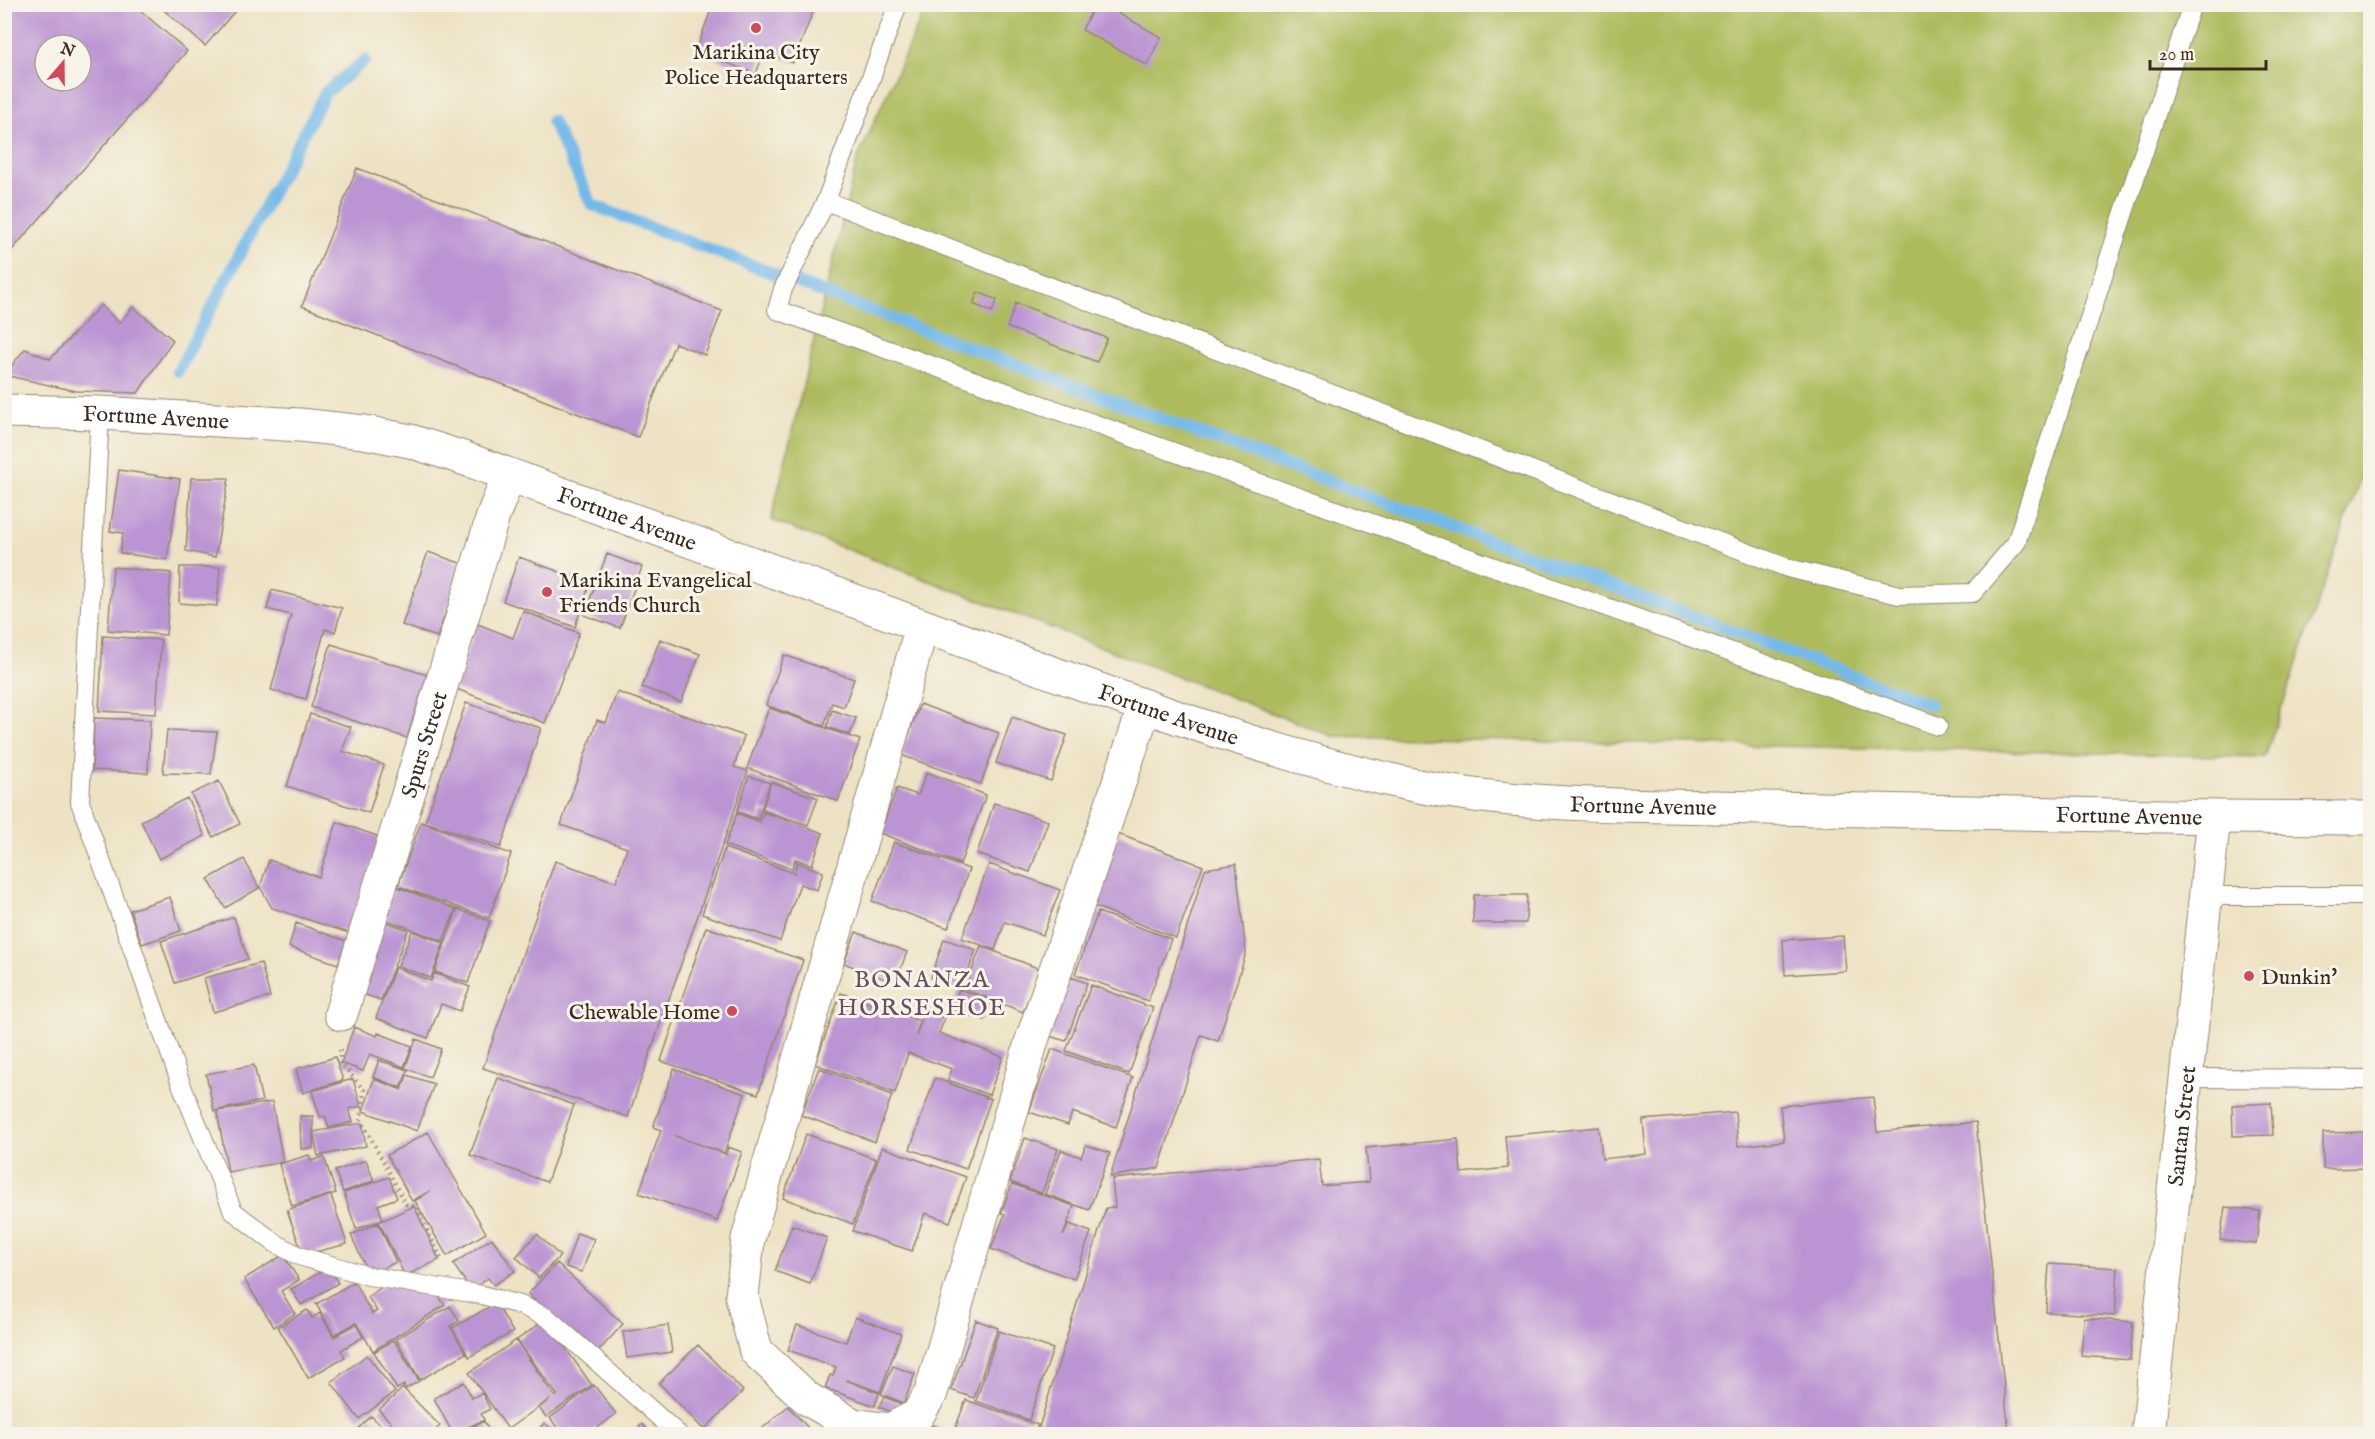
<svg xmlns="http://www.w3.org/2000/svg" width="2375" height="1439" font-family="'IM FELL English',serif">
<rect width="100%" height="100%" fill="#f7f3e8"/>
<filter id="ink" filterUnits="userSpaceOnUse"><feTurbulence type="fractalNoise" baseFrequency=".0167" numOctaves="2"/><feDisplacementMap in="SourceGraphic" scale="12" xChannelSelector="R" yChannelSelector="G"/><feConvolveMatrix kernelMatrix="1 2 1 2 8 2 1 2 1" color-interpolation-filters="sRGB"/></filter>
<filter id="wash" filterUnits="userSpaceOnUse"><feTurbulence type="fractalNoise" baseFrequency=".008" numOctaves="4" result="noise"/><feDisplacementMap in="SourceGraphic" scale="24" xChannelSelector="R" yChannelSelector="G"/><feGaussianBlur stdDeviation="1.35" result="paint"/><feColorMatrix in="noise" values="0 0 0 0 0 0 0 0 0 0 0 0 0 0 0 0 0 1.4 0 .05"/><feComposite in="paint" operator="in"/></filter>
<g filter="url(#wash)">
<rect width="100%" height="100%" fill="#ede2c3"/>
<path fill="#adbb5d" stroke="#74723e" stroke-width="1.5" d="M927,5h1443v444l-105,308 -933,-21 -561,-216 86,-360z"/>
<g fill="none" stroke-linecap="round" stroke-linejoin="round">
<path stroke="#73b9ea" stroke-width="12" d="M552,121l40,84 357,135 982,365
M178,371l147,-278 40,-33"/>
</g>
<g id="blocks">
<path fill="#bb94d3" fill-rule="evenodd" d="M4,4h129l54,47 -183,208zM45,45h36v36h-36z
M157,4h84l-36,42z
M713,4h103l-23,59 -29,-12 -8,23 -60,-23z
M1095,4h7l59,33 -14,28 -65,-35z
M357,168l365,143 -17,44 -30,-12 -37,94 -336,-131z
M978,292l19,8 -5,12 -19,-8z
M1016,303l91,35 -10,24 -90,-35z
M101,305l18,18 14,-16 40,33 -35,53 -62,-2 -72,-16 21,-26 25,10z
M119,470l61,9 -13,81 -47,-7 3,-20 -13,-2z
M191,478h38l-14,79 -29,-6z
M428,552l35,12 -26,73 -35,-12z
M607,554l35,13 -22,61 -36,-13z
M519,557l71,26 -15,44 -72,-26z
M113,567l58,6 -5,62 -58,-5z
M180,567h40l-3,39 -38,-3z
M272,590l70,18 -7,24 -10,-3 -19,70 -35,-9 20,-75 -24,-6z
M523,611l56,22 -34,90 -91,-35 24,-64 35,14z
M103,636l58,4 -5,74 -57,-3z
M660,639l40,15 -19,48 -39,-15z
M331,644l96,31 -20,63 -96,-31z
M784,655l70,24 -10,28 -12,-4 -8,23 -58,-21z
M617,692l127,44 -10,31 14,4 -120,346 -145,-49 72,-207 61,21 11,-34 -66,-23 36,-105 9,3z
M466,703l75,25 -40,119 -76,-25z
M920,704l79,29 -18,51 -80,-29z
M769,708l91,32 -22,61 -91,-33z
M832,710l24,8 -6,17 -23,-8z
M310,714l41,13 -9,24 42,14 -15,48 -82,-27z
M1012,717l55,18 -16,46 -55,-18z
M94,718l56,2 -2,53 -56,-3z
M167,730l50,2 -6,42 -48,-1z
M927,772l59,23 -26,69 -80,-31 17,-45 21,7z
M749,776l21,7 -12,36 -21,-7z
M219,781l21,43 -27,13 -22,-43z
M771,782l47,16 -10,27 -46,-15z
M187,798l18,38 -46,23 -18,-38z
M994,803l54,18 -18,51 -53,-18z
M763,812l60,21 -11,32 -17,-6 -3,10 -67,-24 12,-32 23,9z
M337,822l43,15 -31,96 -77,-25 -12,-21 9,-27 50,17z
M421,822l90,32 -22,64 -91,-32z
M1118,834l85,32 -27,72 -85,-33z
M894,842l75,27 -21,59 -76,-27z
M725,848l69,25 3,-11 26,10 -6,18 -17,-6 -20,57 -78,-27z
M244,859l15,29 -34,20 -17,-29z
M989,864l71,26 -17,45 -38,-13 -10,28 -33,-12z
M1236,864l10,89 -28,88 -17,-6 -42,133 -49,9 95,-308z
M395,886l61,23 -13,32 -61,-23z
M1474,895h53l-1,28h-53z
M170,897l11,34 -39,13 -12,-34z
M4,901l6,2 -6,13z
M457,909l33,12 -22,62 -33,-11z
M1098,912l73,27 -23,62 -73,-27z
M234,917l14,42 -73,24 -14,-42z
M384,921l24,9 -27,70 -24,-8z
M296,923l50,18 -8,23 -49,-17z
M706,927l97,33 -45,134 -97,-33z
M412,931l32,12 -13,35 -33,-12z
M856,932l51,20 -12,31 -51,-20z
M1843,936l3,35 -61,4 -2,-35z
M944,939l32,11 -14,39 -31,-11z
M981,946l59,23 -17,43 -58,-23z
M261,963l9,34 -57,15 -9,-34z
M395,967l36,14 3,-8 36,14 -10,24 -19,-7 -13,34 -52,-20z
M1071,977l16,6 -21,58 -17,-5z
M1091,985l62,23 -24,66 -63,-23z
M959,989l32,12 -7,19 -32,-11z
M841,993l79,28 -4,15 9,-25 20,7 -6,15 64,24 -14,38 -41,-15 4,-11 -44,-16 -13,40 -80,-29z
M354,1027l23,9 1,-3 34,13 -8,21 -34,-13 -7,17 -22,-8z
M416,1039l25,10 -11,28 -25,-9z
M1052,1049l81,29 -17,49 -44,-15 -4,13 -39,-13z
M335,1057l8,23 -40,13 -7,-24z
M379,1060l29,10 -7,18 -28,-11z
M254,1065l8,36 -48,10 -8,-37z
M819,1068l73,27 -17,47 -74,-27z
M674,1069l71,25 -21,59 -49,-17 51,18 2,-7 14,5 -25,69 -78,-28 22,-63 -8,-3z
M407,1075l27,9 -17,47 -54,-20 11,-32 28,11z
M498,1078l76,27 -27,77 -77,-27z
M935,1078l56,21 -25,70 -56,-20z
M353,1079l8,27 -12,3 4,13 -24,6 -4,-12 -5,1 -8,-26z
M1873,1097l4,35 99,-10 33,312h-972l69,-226 9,-1 -3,-28 207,-20 3,27 47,-4 -3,-34 92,-9 3,34 47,-5 -3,-32 94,-9 3,32 44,-5 -3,-34 92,-8 3,34 46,-5 -4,-35z
M272,1102l11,60 -55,10 -11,-61z
M2271,1103l2,32 -40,1 -1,-31z
M300,1116h13v32l-12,1z
M362,1123l4,23 -48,10 -5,-24z
M428,1132l58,101 -39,23 -32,-55 15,-10 -18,10 -25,-46z
M2370,1132v36l-47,1v-36z
M806,1134l70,25 -23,65 -70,-26z
M1025,1138l33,11 -16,44 -32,-11z
M1086,1145l24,8 -21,57 -44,-16 16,-44 20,7z
M882,1147l84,30 -16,45 -25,-9 -13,38 -59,-20z
M309,1155l2,6 13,-4 12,36 -44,13 -13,-42z
M366,1160l8,21 -31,11 -8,-21z
M389,1177l8,21 -19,7 5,15 -27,9 -12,-36z
M1012,1184l62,22 -11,30 6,-12 22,8 -17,47 -83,-30 14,-35 -4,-1z
M331,1195l16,49 -44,11 -16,-45z
M414,1206l25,54 -34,16 -26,-54z
M2225,1207l35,4 -4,33 -36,-4z
M378,1223l18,39 -27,13 -18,-40z
M792,1225l35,13 -17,46 -35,-13z
M577,1233l17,6 -12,33 -16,-5z
M537,1234l23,22 -21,22 -23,-21z
M492,1238l23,33 -21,14 -6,-7 -17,12 -18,-26z
M283,1255l16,25 -18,11 14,23 -21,13 -30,-48z
M557,1263l66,61 -29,32 -66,-62z
M2049,1264l69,4 -3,48 -69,-4z
M329,1267l9,16 -37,22 -10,-16z
M354,1282l18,32 5,-3 -9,-14 19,-14 49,10 9,12 -72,46 -17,-28 -22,12 -18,-31z
M496,1303l17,29 -44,25 -17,-29z
M450,1306l9,15 -9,5 16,27 -46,27 -24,-41z
M307,1310l5,8 8,-5 14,24 22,-13 7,13 -22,13 4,7 -37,21 -30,-51z
M855,1317l46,17 -21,58 -34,-12 33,13 -4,13 -50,-18 5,-13 3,1 3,-9 -48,-17 9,-25 49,17z
M2084,1318l49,4 -3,38 -49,-4z
M545,1320l47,65 -46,32 -7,-9 11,-9 -42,30 -39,-56 47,-33 39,57 2,-2 -40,-55z
M976,1320l22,8 -24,70 -23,-8z
M668,1325l4,27 -45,6 -4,-26z
M999,1331l54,18 -24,71 -53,-19z
M394,1340l25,41 -13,8 -2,-4 -7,4 -23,-37z
M698,1345l45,46 -39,39 -45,-47z
M367,1355l28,37 -36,27 -28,-37z
M893,1366l22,8 -11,29 -23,-9z
M464,1382l8,16 10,-5 8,16 -9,5 3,6 -31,14 -19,-36z
M594,1385l22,29 -27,20h-12l-5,-6 -10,6 -12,-16z
M403,1388l37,38 -9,8h-29l-23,-24z
M884,1397l16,6 -4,11 -17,-7z
M966,1400l72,25 -4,9h-81z
M788,1406l26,28h-58z
M371,1416l19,18h-37z
M484,1421l7,13h-34z
M544,1423l15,11h-24z
M642,1424l10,10h-21z
M930,1424l23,9 -1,1h-25z"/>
</g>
</g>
<g filter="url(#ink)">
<use href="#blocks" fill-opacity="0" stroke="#948670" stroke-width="1.5"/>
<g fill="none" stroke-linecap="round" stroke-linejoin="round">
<g stroke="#948670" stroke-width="20">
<path id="service" d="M898,4l-72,197 -43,88 -6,21 1161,416
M826,201l962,367 111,27 74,-2 43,-50 176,-539
M100,413l-20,389 101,282 52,127 42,32 24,13 70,20 113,19 38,10 28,13 130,116
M2205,896h165
M2186,1078l184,1"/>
</g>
<g stroke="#948670" stroke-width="35">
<g id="minor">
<path d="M922,626l-174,613 -6,58 14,54 52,48 45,26 37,5 27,-14 14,-23 100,-350 114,-337"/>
<path id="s1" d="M341,1014l153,-501 15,-38"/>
<path id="s2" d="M2148,1434l66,-617"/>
</g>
</g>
<g stroke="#948670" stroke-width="35">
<g id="secondary">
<path id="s3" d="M4,411l96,2 200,12 64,7 46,9 53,17c176,64 351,129 526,192 134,48 267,100 406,131 73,17 148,22 223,24l596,12 156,1"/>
</g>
</g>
<path stroke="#948670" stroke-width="4" stroke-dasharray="1.5 4.5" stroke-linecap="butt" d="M340,1050v12l24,28 -3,30 45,84 10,3 25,51"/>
<use href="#service" stroke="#fff" stroke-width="18"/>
<use href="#minor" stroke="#fff" stroke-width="33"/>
<use href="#secondary" stroke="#fff" stroke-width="33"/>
</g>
</g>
<g fill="#d1495b" stroke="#f7f3e8" stroke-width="2">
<circle cx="756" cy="28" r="6"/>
<circle cx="547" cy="592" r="6"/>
<circle cx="2249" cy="976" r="6"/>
<circle cx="732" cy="1011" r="6"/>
</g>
<g text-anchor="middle" stroke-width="6" stroke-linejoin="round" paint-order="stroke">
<g font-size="22" fill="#3b2a1e" stroke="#f7f3e8" text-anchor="start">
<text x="756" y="59" text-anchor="middle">Marikina City<tspan x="756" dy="25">Police Headquarters</tspan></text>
<text x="559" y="587">Marikina Evangelical<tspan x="559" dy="25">Friends Church</tspan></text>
<text x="2261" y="984">Dunkin'</text>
<text x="720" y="1019" text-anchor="end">Chewable Home</text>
</g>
<g font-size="22" fill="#3b2a1e" stroke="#f7f3e8">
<text dy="8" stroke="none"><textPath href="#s3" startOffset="152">Fortune Avenue</textPath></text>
<text dy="8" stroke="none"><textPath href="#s3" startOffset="638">Fortune Avenue</textPath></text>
<text dy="8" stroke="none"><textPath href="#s3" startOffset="1214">Fortune Avenue</textPath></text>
<text dy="8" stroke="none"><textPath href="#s1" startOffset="282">Spurs Street</textPath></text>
<text dy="8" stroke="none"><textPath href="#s3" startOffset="1700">Fortune Avenue</textPath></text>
<text dy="8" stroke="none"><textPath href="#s3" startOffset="2186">Fortune Avenue</textPath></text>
<text dy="8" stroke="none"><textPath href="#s2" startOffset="310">Santan Street</textPath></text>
</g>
<g font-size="24" letter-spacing="1.5" fill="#684f5d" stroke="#f7f3e8">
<text x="922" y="987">BONANZA<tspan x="922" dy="28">HORSESHOE</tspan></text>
</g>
</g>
<rect width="2375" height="1439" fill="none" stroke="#f7f3e8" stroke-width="24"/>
<g transform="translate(63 63) rotate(20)"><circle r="28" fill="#f7f3e8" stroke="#aca397" stroke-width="1.5"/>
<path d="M0-4.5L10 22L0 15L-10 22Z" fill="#d1495b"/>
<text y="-9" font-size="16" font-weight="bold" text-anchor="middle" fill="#3b2a1e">N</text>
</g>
<path d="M2150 60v9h116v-9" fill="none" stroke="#3b2a1e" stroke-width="3"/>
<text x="2159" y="60" font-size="18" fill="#3b2a1e" stroke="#f7f3e8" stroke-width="4.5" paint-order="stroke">20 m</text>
</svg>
